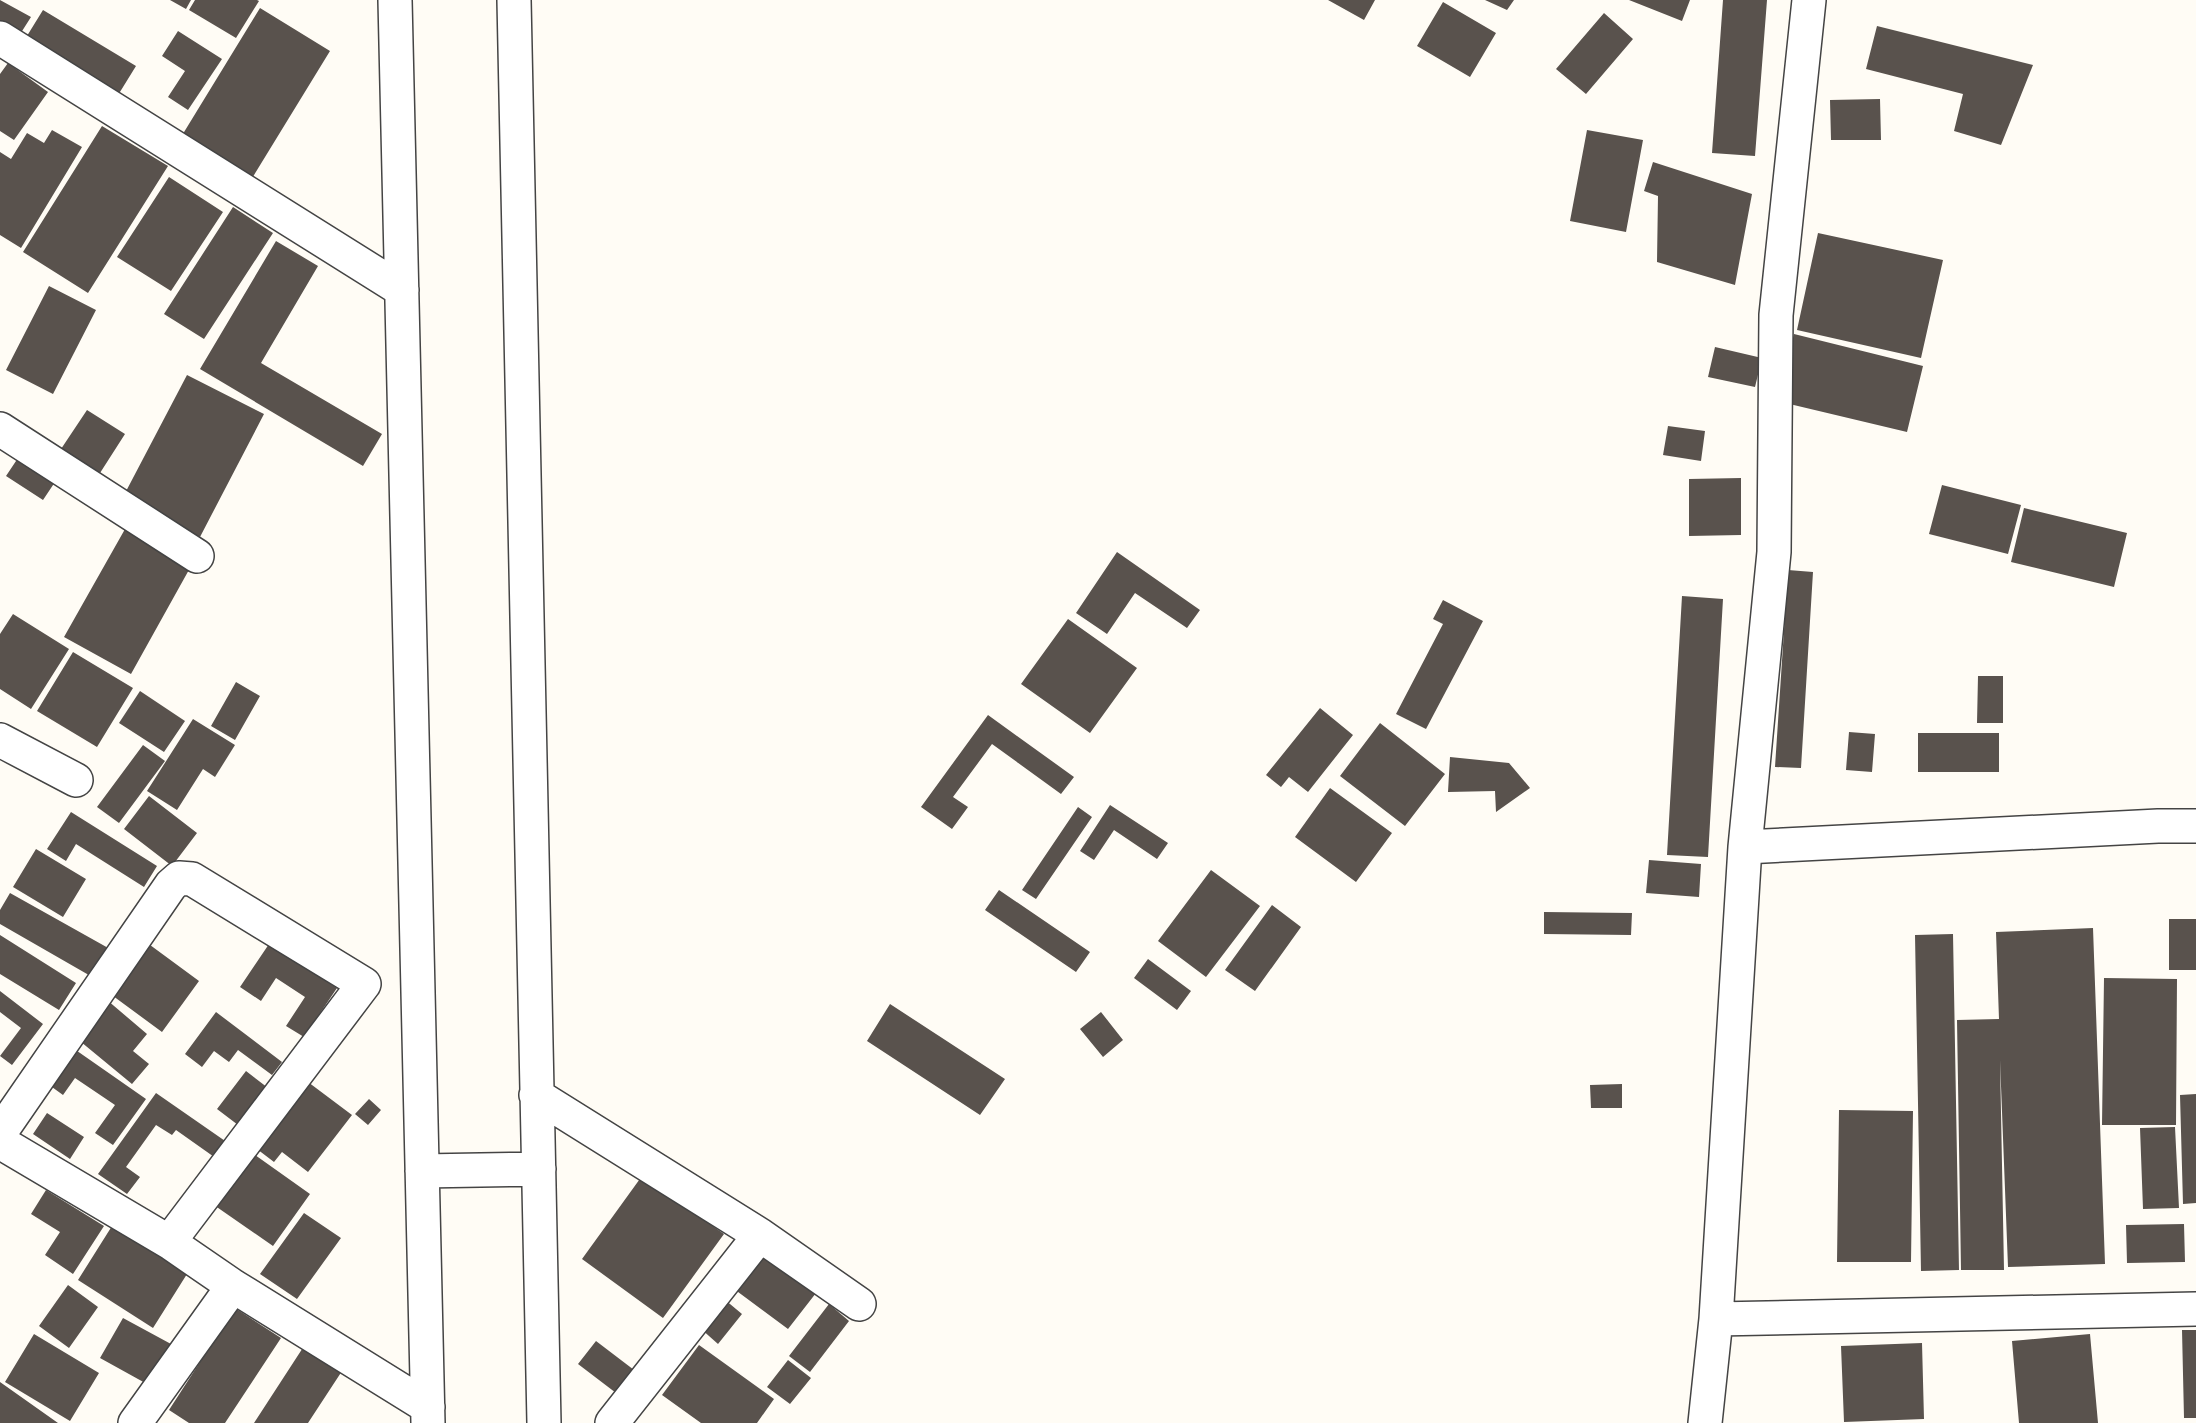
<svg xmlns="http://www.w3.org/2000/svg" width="2196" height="1423" font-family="'Crimson Pro',serif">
<rect width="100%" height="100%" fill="#fffcf5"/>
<path fill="#59524d" d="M0,0l31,17 -14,22 -17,-11z
M170,0h21l-5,9z
M195,0h62l2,1 -23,37 -47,-28z
M1328,0h47l-11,20z
M1485,0h29l-7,10z
M1629,0h61l-8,21z
M1723,0h44l-12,156 -43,-3z
M1443,2l53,31 -26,44 -53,-31z
M260,8l70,43 -79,129 -70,-43z
M43,10l93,56 -21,34 -93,-56z
M1604,13l29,26 -47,55 -30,-25z
M1877,26l156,39 -32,80 -47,-14 9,-37 -97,-25z
M178,31l44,28 -34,51 -20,-13 17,-26 -23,-15z
M8,63l40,29 -34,48 -14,-9v-57z
M1880,99l1,41h-50l-1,-40z
M102,126l66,40 -80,127 -65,-41z
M52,130l30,17 -61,101 -21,-13v-83l11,7 16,-26 17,10z
M1587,130l56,10 -17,92 -56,-11z
M1653,162l99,32 -17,91 -78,-23 1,-66 -14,-5z
M169,177l54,35 -52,79 -54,-34z
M233,207l40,26 -69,106 -40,-25z
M1818,233l125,27 -22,98 -124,-28z
M276,241l42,25 -57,97 121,71 -19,32 -163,-97z
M49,286l47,24 -43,84 -47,-24z
M1794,334l129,32 -16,66 -130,-31z
M1715,347l47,11 -7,29 -47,-10z
M187,375l77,39 -64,123 -77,-40z
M87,410l38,24 -25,39 -39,-24z
M1668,426l37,5 -4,30 -38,-6z
M20,455l37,24 -14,21 -37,-24z
M1741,478v57l-52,1v-57z
M1942,485l79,20 -13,49 -79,-20z
M2024,508l103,25 -13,54 -103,-25z
M129,522l66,37 -64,115 -67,-37z
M1117,552l83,58 -13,18 -52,-35 -28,41 -31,-21z
M1788,570l25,2 -12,196 -26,-1z
M1682,596l41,3 -15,258 -41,-2z
M1443,600l40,21 -57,108 -30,-15 47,-90 -10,-5z
M13,614l56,35 -38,60 -31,-20v-55z
M1068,619l69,49 -47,65 -69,-49z
M73,652l60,36 -36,59 -60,-36z
M1978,676h25v47h-26z
M236,682l24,14 -25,44 -24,-14z
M140,691l45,30 -21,31 -45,-29z
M1320,708l33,27 -45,57 -19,-15 -8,10 -15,-12z
M988,715l86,62 -13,17 -69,-50 -39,53 15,10 -16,22 -31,-22z
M193,719l42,26 -20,32 -12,-8 -26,41 -30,-19z
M1380,723l65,51 -40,52 -65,-50z
M1849,732l26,2 -3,38 -26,-2z
M1918,733h81v39h-81z
M143,745l22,16 -46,62 -22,-16z
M1450,757l59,6 21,25 -34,24 -1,-21 -47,1z
M1330,788l62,45 -36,49 -61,-45z
M149,796l48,37 -25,33 -48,-37z
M1110,805l58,38 -11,16 -43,-29 -20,30 -14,-9z
M1078,807l14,10 -56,82 -14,-9z
M71,812l86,54 -13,21 -68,-43 -10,17 -19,-12z
M36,849l50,30 -23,38 -50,-30z
M1649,860l52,4 -2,33 -53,-4z
M1211,870l49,36 -54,71 -48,-36z
M999,890l91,62 -14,20 -91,-62z
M10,893l100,56 -16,29 -94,-54v-14z
M1272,905l29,22 -46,64 -30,-21z
M1544,912l88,1 -1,22 -87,-1z
M2169,919h27v51h-27z
M2093,928l12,336 -97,3 -8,-207 4,210h-43l-4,-250 42,-1 -3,-87z
M1953,934l6,336 -38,1 -6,-336z
M0,935l76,48 -17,27 -59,-36z
M146,942l53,39 -37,51 -53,-39z
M269,944l68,44 -33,49 -18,-11 19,-29 -29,-19 -15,23 -21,-14z
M1148,959l43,32 -14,19 -43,-32z
M2104,978l73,1 -1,146h-74z
M0,991l43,33 -31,41 -12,-9 21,-28 -21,-16z
M107,1000l40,34 -14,17 16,13 -17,20 -57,-47z
M890,1004l115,75 -25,36 -113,-74z
M216,1012l66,50 -10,13 -34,-25 -9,12 -15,-11 -12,16 -17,-13z
M1101,1012l22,28 -20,17 -23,-28z
M70,1046l76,53 -33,46 -18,-12 20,-28 -40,-27 -12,17 -18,-13z
M246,1071l26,20 -30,37 -25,-19z
M304,1079l48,36 -44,57 -26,-20 -8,10 -21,-16z
M1622,1084v24h-31l-1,-23z
M156,1093l72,50 -11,16 -41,-29 -4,5 -16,-10 -30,42 14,10 -13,17 -29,-20z
M2196,1094v109l-13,1 -3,-109z
M369,1099l12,11 -13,15 -13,-11z
M1839,1110l74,1 -2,151h-74z
M47,1113l37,24 -14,22 -37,-25z
M2175,1127l4,81 -36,1 -3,-81z
M248,1150l62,44 -37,52 -62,-43z
M642,1176l82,58 -61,84 -81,-59z
M46,1190l58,36 -31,48 -28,-19 15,-23 -29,-18z
M304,1213l37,25 -44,61 -37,-25z
M2184,1224l1,38 -58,1 -1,-38z
M112,1226l75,48 -34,54 -75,-48z
M758,1250l58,43 -28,36 -58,-43z
M68,1285l30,22 -29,41 -30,-22z
M724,1299l18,15 -24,30 -18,-16z
M829,1304l20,17 -39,51 -21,-16z
M235,1308l46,30 -56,85h-36l-20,-13z
M123,1318l48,26 -24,40 -47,-26z
M2182,1330h14v88h-12z
M34,1334l65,39 -29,48 -65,-39z
M2090,1334l8,89h-79l-7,-82z
M596,1341l42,32 -18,23 -42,-32z
M306,1343l38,25 -36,55h-54z
M1922,1343l2,76 -80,3 -3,-76z
M699,1345l75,54 -17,24h-56l-39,-28z
M788,1360l23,18 -21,26 -23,-17z
M0,1382l58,41h-58z"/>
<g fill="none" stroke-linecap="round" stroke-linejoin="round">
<g stroke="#444" stroke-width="36">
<path id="minor" d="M395,0l33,1423
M514,0l30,1423
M0,38l402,252
M0,429l197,127
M0,740l76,40
M1745,847l413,-21h38
M536,1095l224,140 99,69
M0,1133l171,-248 8,-7 13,1 172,105 -195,258
M0,1142l169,100 64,44 195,121
M422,1171l117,-2
M1716,1319l480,-10
M135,1423l98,-137
M612,1423l148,-188
M1705,1423l11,-104 29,-472 29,-295 2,-237 33,-315"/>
</g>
<use href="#minor" stroke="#fff" stroke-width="33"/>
</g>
</svg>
